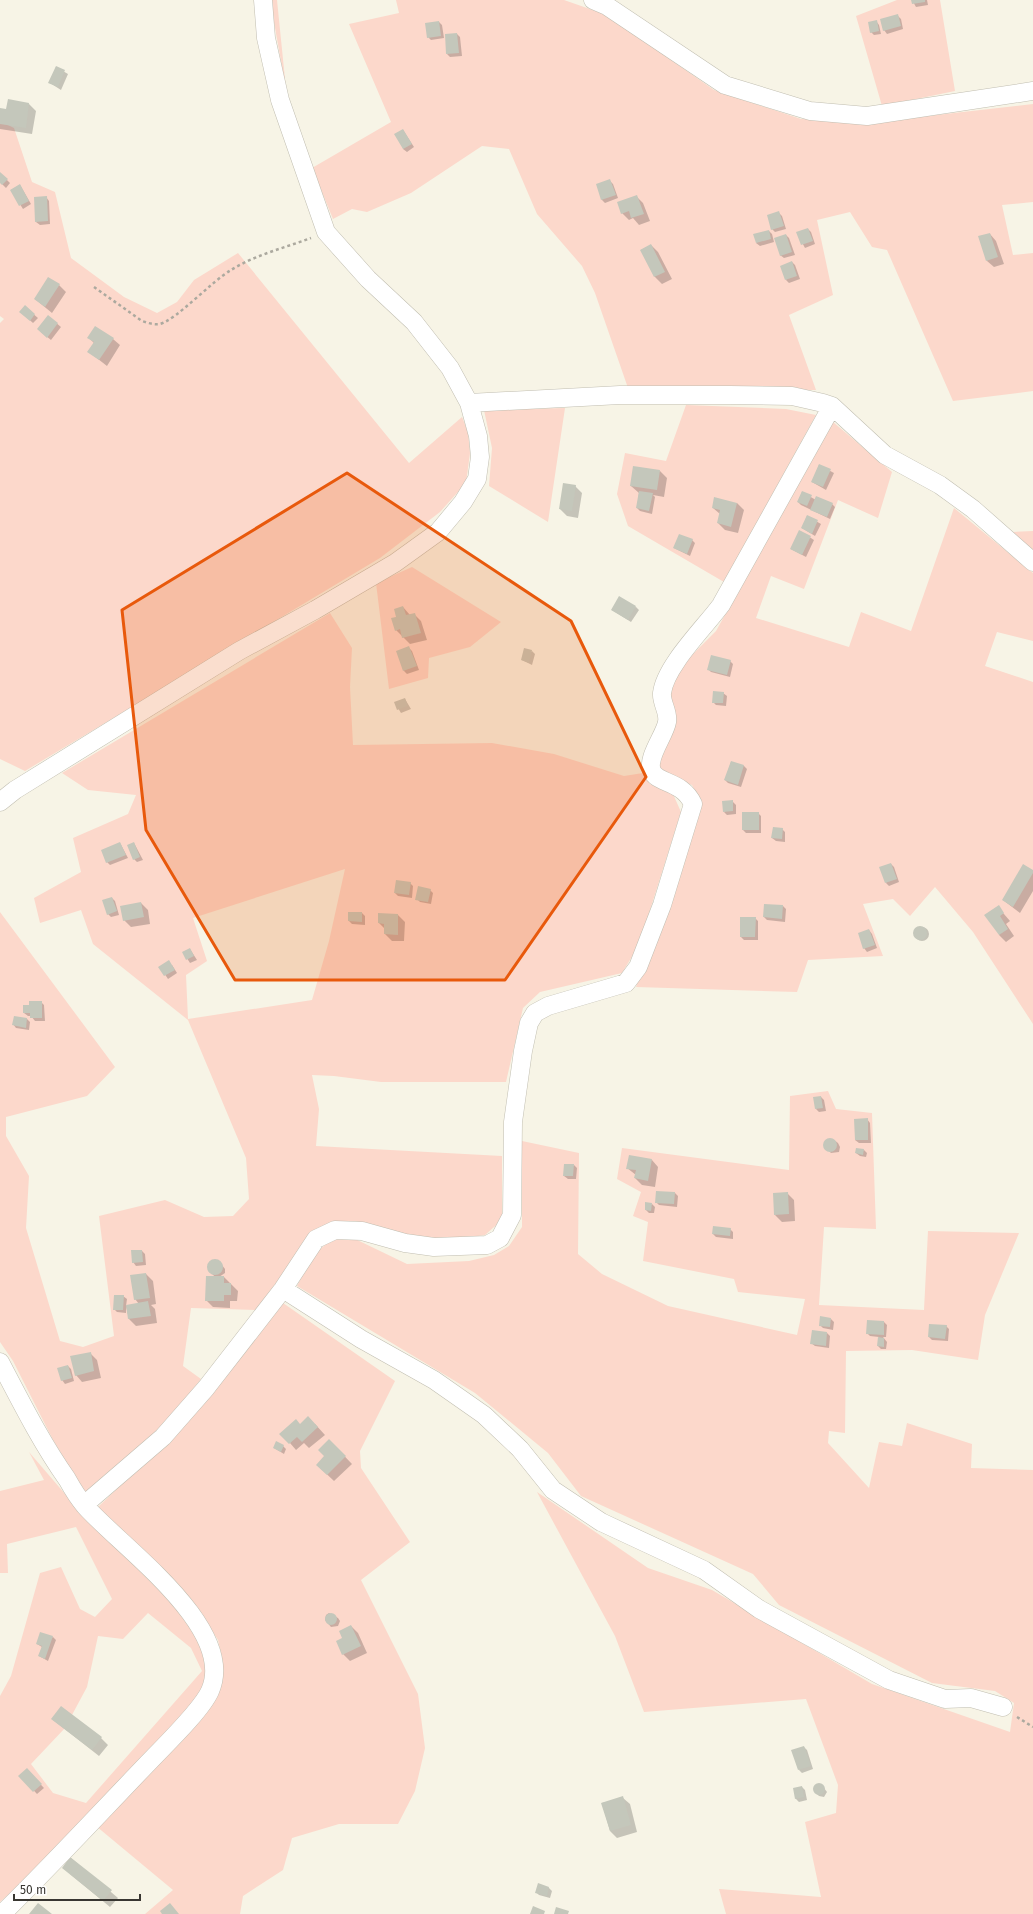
<svg xmlns="http://www.w3.org/2000/svg" width="1033" height="1914" font-family="'Fira Sans',sans-serif">
<rect width="100%" height="100%" fill="#f7f4e6"/>
<path fill="#fcd8cb" fill-rule="evenodd" d="M270,0h7l9,89z
M396,0h168l43,15 107,75 87,29 74,3 158,-18v98l-31,3 11,50 20,-2v138l-80,10 -66,-151 -15,-3 -22,-35 -33,8 16,75 -44,20 27,75 -188,-2 -33,-95 -13,-27 -45,-52 -28,-65 -27,-3 -71,47 -44,19 -15,-3 -19,10 -21,-51 79,-46 -42,-98 50,-11z
M897,0h43l15,91 -73,15 -26,-90z
M0,121l14,7 18,54 23,10 16,66 53,39 33,16 20,-11 17,-22 44,-27 171,210 53,-46 6,15 2,21 -4,30 -26,29 -60,46 -355,213 -25,-12v-436l4,-4 -4,-3z
M686,405l100,4 30,6 -92,167 -96,-56 -11,-32 8,-41 41,8z
M565,408l-17,114 -59,-36 3,-38 -8,-38z
M833,422l59,50 -14,46 -40,-18 -34,89 -33,-13 -15,42 93,29 12,-35 50,19 43,-123 79,65v68l-36,-9 -12,34 48,16v342l-60,-92 -38,-45 -25,29 -17,-17 -30,5 20,52 -75,4 -11,32 -161,-5 65,-184 -9,-18 -29,-11 -5,-7 11,-79 21,-31 26,-26z
M1033,531v19l-20,-18z
M412,567l89,55 -31,25 -41,11 -1,20 -39,11 -13,-106z
M330,613l22,35 -2,39 3,58 139,-2 62,11 70,22 19,-3 7,11 23,10 8,18 -42,133 -17,28 -82,19 -17,16 -17,74h-125l-47,-6 -22,-1 7,34 -3,37 186,10v64l-17,15 -43,6 -23,-1 -64,-19 -23,1 -22,11 -29,46 -24,31 -66,-2 -8,58 18,13 -21,26 -33,36 -61,55 -34,-58 -39,-77 -13,-19v-430l115,155 -28,29 -81,21v19l23,40 -3,52 34,113 23,6 31,-11 -15,-120 66,-16 39,17 29,-1 16,-17 -3,-41 -58,-138 -95,-76 -12,-34 -41,13 -6,-25 47,-26 -8,-34 55,-24 8,-19 -48,-5 -26,-17zM345,869l-16,72 -17,59 -124,19 -2,-44 21,-14 -14,-43z
M828,1091l8,18 36,4 4,116 -52,-2 -5,78 105,5 4,-79 91,2 -34,82 -7,45 -66,-10 -66,1 -1,82 -16,-2 -1,12 41,45 10,-46 23,4 5,-23 65,21 -1,24 62,2v444h-307l-7,-25 102,8 -16,-75 31,-9 2,-28 -32,-86 -162,13 -29,-76 -78,-144 111,76 64,22 160,94 138,48 4,-29 -19,-12 -63,-8 -153,-78 -26,-31 -172,-78 -33,-43 -73,-60 -178,-107 16,-31 18,-15 20,-3 56,27 62,-3 25,-6 15,-9 13,-19v-86l57,12 -1,101 24,20 66,32 129,29 8,-36 -67,-7 -4,-13 -91,-18 5,-39 -15,-6 8,-24 -24,-13 5,-31 167,22 1,-74z
M283,1303l112,78 -35,70 1,17 49,74 -49,38 57,114 7,54 -10,43 -17,33h-59l-47,14 -9,32 -40,26 -3,18h-95l28,-24 -77,-64 114,-120 11,-19 2,-24 -5,-23 -27,-41 -93,-92 49,-47z
M29,1452l49,57 77,69 39,50 16,34 -3,19 -19,30 -159,165 -29,26v-206l11,-20 29,-103 21,-6 19,42 15,8 17,-18 -36,-72 -69,17 1,29h-8v-82l44,-11zM148,1613l43,35 11,23 -116,132 -33,-10 -22,-29 34,-36 22,-41 11,-51 25,3z"/>
<path fill="#0003" d="M912,0h15l1,5 -12,2z
M898,16l3,3 2,10 -16,5 -3,-4z
M876,21l3,4 2,9 -7,1 -3,-3z
M439,22l3,3 2,13 -13,2 -3,-3z
M457,34l3,3 2,19 -12,1 -3,-3z
M56,67l12,7 -7,16 -11,-7z
M29,104l7,7 -4,23 -32,-5v-20l7,1z
M403,130l11,17 -7,5 -4,-3z
M0,173l10,10 -4,5 -6,-6z
M610,181l3,3 5,14 -13,5 -3,-3 -5,-15z
M20,185l11,19 -8,5 -12,-19z
M636,196l7,7 7,18 -11,4 -6,-7 -4,2 -7,-7z
M46,197l3,4 1,23 -10,1 -4,-3z
M779,213l3,3 4,13 -11,3 -3,-3z
M808,229l3,3 4,12 -10,4 -8,-15z
M769,231l3,3 2,8 -14,4 -4,-3z
M990,234l6,7 8,23 -10,3 -7,-6z
M786,235l3,3 6,17 -11,3 -4,-3z
M651,245l7,7 14,27 -10,5 -7,-7 -14,-27z
M792,262l3,3 5,14 -11,4 -3,-3z
M59,285l7,7 -14,21 -17,-14z
M25,307l13,11 -5,5 -9,-8z
M48,316l13,11 -10,13 -10,-8z
M89,338l24,1 7,6 -13,21 -18,-14 5,-9z
M819,465l15,8 -8,17 -14,-8z
M660,471l7,7 -3,19 -11,-2 2,2 -3,17 -12,-3 -3,-3 2,-15 -8,-7z
M575,486l7,7 -4,25 -11,-2 -7,-7z
M802,492l14,8 16,4 3,3 -5,12 -29,-14 -3,-3z
M737,503l7,7 -6,23 -13,-3 -7,-7 2,-9 -7,-6z
M807,516l14,8 -6,12 -13,-8z
M800,531l14,9 -8,17 -15,-8z
M692,540l3,3 -5,13 -16,-8z
M403,607l7,8 4,-1 7,7 6,19 -17,4 -14,-14 1,-13z
M636,607l3,3 -8,12 -19,-12z
M409,648l3,3 7,19 -12,4 -3,-3 -7,-19z
M532,651l3,3 -3,11 -10,-5z
M730,661l3,3 -3,13 -19,-5 -3,-3z
M723,693l4,3 -1,10 -10,-1 -3,-3z
M405,699l6,10 -10,4 -6,-10z
M731,762l13,4 3,3 -6,18 -13,-4 -3,-3z
M732,801l4,4v9l-9,1 -3,-3z
M758,813l3,3v17h-15l-3,-3z
M782,829l3,3v10l-9,-1 -4,-3z
M120,843l8,15 -18,7 -3,-3z
M134,843l9,17 -6,2 -3,-3z
M891,864l3,3 5,15 -10,4 -3,-3z
M1033,871v20l-13,22 -17,-13z
M410,883l3,3 -1,12 -14,-2 -3,-3z
M430,890l3,3 -2,11 -11,-2 -3,-3z
M112,898l3,3 4,14 -8,2 -3,-3z
M141,903l7,7 2,14 -19,3 -7,-7z
M783,906l3,3 -1,13 -18,-2 -3,-3z
M998,907l12,14 -4,3 8,12 -8,6 -7,-7z
M362,913l3,3v9l-13,-1 -3,-3z
M398,915l7,7 -1,19h-12l-7,-7v-5l-6,-6z
M755,918l3,3v19h-14l-3,-3z
M915 934a7 7 0 1 1 14 0a7 7 0 1 1-14 0Z
M869,930l3,4 5,14 -10,4 -3,-4z
M190,949l7,11 -7,3 -7,-11z
M172,965l5,8 -9,6 -8,-12z
M41,1002l3,3 1,16h-10l-4,-5h-3l-4,-3 6,-7z
M27,1019l3,3 -1,8 -13,-2 -3,-4z
M821,1097l3,3 2,11 -7,1 -3,-3z
M867,1119l3,4 1,20h-12l-4,-3z
M828,1139l6,1 4,3 2,4 -1,5 -8,1 -3,-3 -3,-5z
M864,1150l3,3 -1,4 -6,-1 -4,-3z
M652,1160l6,7 -3,20 -13,-2 -7,-7 1,-3 -9,-7z
M574,1165l3,3 -1,11h-8l-4,-3z
M675,1193l3,3 -1,11 -18,-2 -3,-3z
M787,1193l7,7 1,21 -13,1 -7,-7z
M652,1204l3,3 -1,6h-5l-3,-3z
M730,1229l3,3v7l-17,-2 -3,-3z
M142,1251l3,3 1,11 -10,1 -3,-4z
M215,1260l4,1 6,8v4l-6,4h5l14,14 -1,10h-7v7l-17,-1 -7,-7 9,-23 -7,-8 1,-6z
M146,1274l7,7 3,23 -5,1 4,4 2,14 -21,3 -7,-7 -3,-13v7l-9,-1 -3,-3 9,-13 4,3 -1,7 13,-2 -4,-5 -4,-23z
M831,1319l3,3 -1,8 -10,-2 -3,-3z
M884,1322l3,3 -1,12h-3l4,5 -1,7h-5l-3,-3 1,-9 -9,-1 -3,-3z
M946,1326l3,3 -1,12 -16,-1 -3,-3z
M827,1333l3,3 -1,12 -14,-2 -4,-3z
M90,1353l7,7 4,18 -19,4 -6,-7z
M68,1366l3,3 3,12 -9,3 -3,-4z
M315,1424l10,11 -16,13 -5,-5 -8,7 -6,-7 10,-18z
M329,1440l23,24 -18,17 -17,-16 8,-9z
M283,1446l3,3 -2,5 -10,-6z
M329,1613l9,5 2,3 -2,5 -7,1 -6,-7 1,-5z
M351,1626l7,7 9,20 -17,8 -7,-7 1,-15z
M53,1637l3,3 -8,21 -9,-5 3,-9 -5,-3z
M52,1719l49,19 7,7 -9,11z
M804,1747l3,3 6,19 -11,4 -3,-3z
M27,1770l17,18 -7,6 -17,-18z
M818,1784h3l6,8 -3,5 -5,-1 -3,-3 -2,-6z
M802,1787l3,3 2,10 -8,2 -3,-3 -2,-10z
M623,1798l7,6 7,28 -20,6 -7,-7 -8,-28z
M71,1858l47,40 -8,9 -40,-33z
M539,1885l10,3 3,3 -2,7 -11,-3 -3,-3z"/>
<path fill="#c4c7bb" d="M911,0h14v2l-13,2z
M898,14l3,12 -18,5 -3,-12z
M877,20l2,11 -9,2 -2,-11z
M439,21l2,15 -14,2 -2,-15z
M457,33l2,20 -13,1 -1,-20z
M56,66l9,4 -7,17 -10,-4z
M8,99l21,4 -3,25 -26,-4v-16l6,1z
M403,129l9,15 -9,5 -9,-15z
M0,172l8,7 -6,6 -2,-2z
M610,179l6,16 -15,5 -5,-16z
M20,184l9,17 -10,5 -9,-16z
M637,195l7,19 -13,4 -2,-7 -8,3 -4,-12z
M47,196l1,25 -13,1 -1,-25z
M779,211l5,15 -13,4 -4,-15z
M808,228l5,13 -12,4 -5,-13z
M769,230l2,9 -15,4 -3,-9z
M990,233l8,24 -12,4 -8,-25z
M786,234l6,18 -12,4 -6,-18z
M651,244l14,28 -11,5 -14,-27z
M792,261l5,15 -12,4 -5,-14z
M48,277l12,7 -15,23 -11,-8z
M25,305l10,9 -5,7 -11,-9z
M48,315l10,8 -11,15 -10,-9z
M95,326l19,12 -15,22 -12,-8 7,-10 -7,-4z
M819,464l12,5 -8,18 -12,-5z
M633,466l27,4 -3,20 -27,-4z
M563,483l13,2 -4,26 -13,-2z
M639,491l14,2 -4,18 -13,-3z
M802,491l10,4 -5,11 -10,-4z
M816,496l17,7 -6,14 -17,-7z
M714,497l23,6 -6,24 -14,-4 3,-13 -8,-2z
M807,515l11,5 -6,14 -11,-6z
M799,530l12,6 -9,19 -12,-6z
M679,534l14,5 -6,15 -14,-6z
M619,596l17,10 -8,14 -17,-10z
M403,606l3,9 9,-2 6,20 -19,5 -2,-9 -5,2 -4,-13 5,-1 -2,-8z
M409,646l8,20 -14,5 -7,-20z
M524,648l8,2 -3,13 -8,-3z
M711,655l20,5 -4,15 -20,-5z
M713,691l11,1 -1,11h-11z
M405,698l3,8 -11,4 -3,-8z
M731,761l13,4 -6,20 -14,-5z
M733,800v11l-10,1 -1,-11z
M742,812h17v18h-17z
M773,827l10,1 -1,11 -11,-1z
M120,842l6,13 -20,8 -5,-13z
M134,842l6,15 -7,3 -6,-15z
M891,863l6,16 -12,4 -6,-16z
M1023,864l10,6v3l-20,34 -11,-7z
M396,880l15,2 -2,13 -15,-2z
M418,886l13,3 -3,13 -13,-2z
M112,897l5,14 -10,4 -5,-15z
M141,902l3,15 -21,4 -3,-15z
M764,904l19,1 -1,14 -19,-2z
M999,905l5,8 -4,3 8,13 -9,6 -15,-20z
M348,912h14v10l-14,-1z
M378,913l20,1v21l-14,-1v-10l-6,-1z
M740,917h16l-1,20h-15z
M913 933a7 7 0 1 1 14 0a7 7 0 1 1-14 0Z
M869,929l6,16 -12,4 -5,-16z
M190,948l4,8 -8,4 -4,-8z
M169,960l6,10 -11,6 -6,-9z
M29,1001h13v17h-12v-5h-7v-8h6z
M14,1016l13,2 -1,10 -14,-3z
M821,1096l2,12 -8,1 -2,-12z
M868,1118v22h-13l-1,-21z
M823 1145a7 7 0 1 1 14 0a7 7 0 1 1-14 0Z
M856,1148l8,1 -1,6 -8,-2z
M629,1155l23,4 -4,22 -14,-3 2,-8 -10,-1z
M564,1164h10l-1,12h-10z
M656,1191l19,1 -1,12 -19,-1z
M788,1192l1,22 -15,1 -1,-22z
M645,1202l7,1 -1,8 -6,-1z
M713,1226l18,2 -1,8 -18,-2z
M131,1250h11l1,12 -11,1z
M207 1267a8 8 0 1 1 16 0a8 8 0 1 1-16 0Z
M146,1273l4,25 -16,2 -4,-25z
M206,1276h18v7h7v12h-7v6h-19z
M114,1295h10l-1,15h-10z
M148,1301l3,15 -23,3 -2,-14z
M820,1316l11,2 -1,9 -11,-1z
M867,1320l17,1v14l-18,-1z
M929,1324l18,1 -2,14 -17,-2z
M812,1330l15,2 -1,14 -16,-2z
M878,1337l6,1v9l-7,-1z
M91,1352l3,19 -19,5 -5,-20z
M68,1365l4,13 -11,3 -4,-13z
M308,1416l10,11 -16,15 -5,-5 -8,7 -10,-10 17,-15 4,5z
M329,1439l17,17 -19,19 -11,-10 8,-9 -6,-6z
M276,1441l8,4 -3,7 -8,-4z
M325 1619a6 6 0 1 1 12 0a6 6 0 1 1-12 0Z
M351,1625l10,21 -19,9 -6,-14 6,-3 -3,-7z
M40,1632l13,4 -8,23 -7,-3 4,-10 -6,-2z
M61,1706l41,31 -10,13 -41,-31z
M804,1746l7,20 -13,4 -7,-20z
M27,1768l15,16 -9,8 -15,-16z
M813 1789a6 6 0 1 1 12 0a6 6 0 1 1-12 0Z
M802,1786l2,11 -9,2 -2,-11z
M623,1796l8,29 -21,6 -9,-28z
M70,1857l42,33 -9,11 -41,-33z
M538,1883l11,4 -2,9 -12,-3z
M38,1903l14,11h-23z
M170,1903l9,11h-17l-2,-3z
M533,1906l12,5 -1,3h-14z
M556,1907l13,4 -1,3h-14z"/>
<g fill="none" stroke-linecap="round" stroke-linejoin="round">
<g stroke="#c1beb1" stroke-width="19">
<path id="minor" d="M593,0l14,6 118,79 85,26 57,5 166,-25
M469,403l151,-8h110l62,1 31,7 9,3 53,49 55,30 33,24 60,53
M0,802l15,-12 224,-139 76,-41 80,-47 43,-31 25,-30 14,-23 3,-22 -2,-21 -9,-33 -19,-35 -36,-46 -46,-43 -42,-47 -46,-132 -14,-62 -3,-38
M283,1289l78,50 73,41 50,35 36,34 33,41 48,32 103,48 55,39 130,71 56,19 26,-1 32,9
M0,1362c21,40 41,80 67,117 5,9 11,19 18,27 35,40 153,122 125,185 -9,20 -46,55 -62,72 -49,51 -96,102 -146,151
M84,1505l79,-68 43,-49 77,-99 33,-50 19,-9 27,1 43,12 29,4 53,-2 13,-7 12,-23 1,-93 10,-71 6,-28 6,-10 13,-7 78,-23 12,-16 24,-62 31,-101c-11,-24 -36,-20 -41,-33 -6,-13 13,-36 15,-49 2,-10 -6,-19 -5,-29 3,-27 43,-66 59,-88l111,-199"/>
</g>
<path stroke="#aca99f" stroke-width="2.5" stroke-dasharray="3 3" stroke-linecap="butt" d="M94,287l48,34c6,2 12,4 18,3 16,-4 52,-43 71,-54 24,-15 53,-22 80,-32
M1017,1717l16,10"/>
<use href="#minor" stroke="#fff" stroke-width="18"/>
</g>
<path fill="#e8590c" fill-opacity="0.2" stroke="#e8590c" stroke-width="3" stroke-linejoin="round" d="M347,473l224,148 75,156 -141,203h-270l-89,-150 -24,-220z"/>
<path d="M14 1894v6h126v-6" fill="none" stroke="#383631" stroke-width="2"/>
<text x="20" y="1894" font-size="12" fill="#383631" stroke="#ffffff" stroke-width="3" paint-order="stroke">50 m</text>
</svg>
